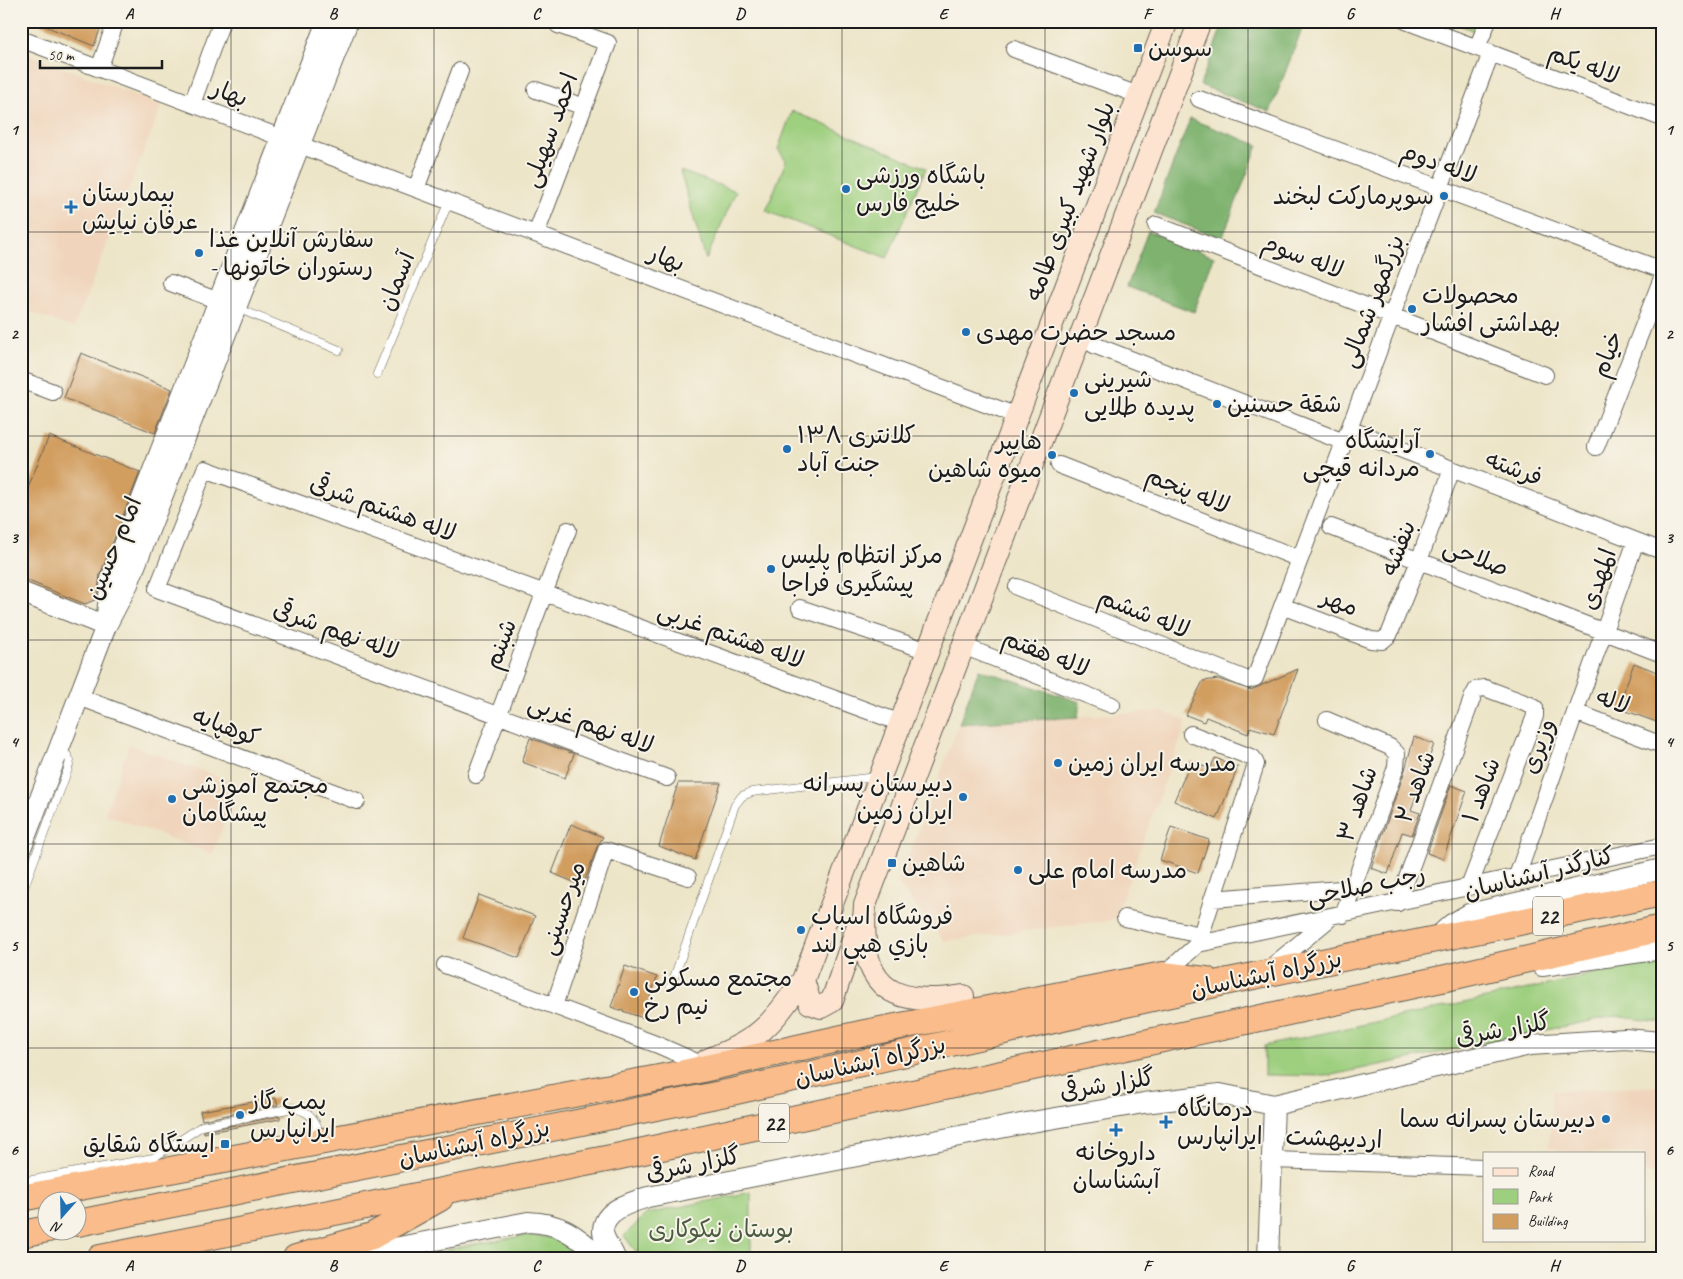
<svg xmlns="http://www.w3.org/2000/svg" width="1683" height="1279" font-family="Caveat,'Playpen Sans Arabic',sans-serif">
<rect width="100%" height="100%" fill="#f7f3e8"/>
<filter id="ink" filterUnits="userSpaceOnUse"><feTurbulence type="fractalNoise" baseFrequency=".02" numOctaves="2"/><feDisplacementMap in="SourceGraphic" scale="10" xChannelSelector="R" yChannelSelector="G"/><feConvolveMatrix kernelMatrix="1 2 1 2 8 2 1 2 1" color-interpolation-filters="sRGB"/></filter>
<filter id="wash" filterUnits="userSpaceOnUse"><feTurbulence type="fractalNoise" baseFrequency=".0096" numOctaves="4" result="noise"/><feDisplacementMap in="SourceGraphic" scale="20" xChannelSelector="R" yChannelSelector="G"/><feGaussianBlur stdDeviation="1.12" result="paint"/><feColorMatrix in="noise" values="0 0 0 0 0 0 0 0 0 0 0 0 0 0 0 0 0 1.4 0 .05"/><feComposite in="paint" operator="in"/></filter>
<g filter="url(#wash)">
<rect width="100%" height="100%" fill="#ede5c8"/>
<path fill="#f0d5bc" d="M21,52l141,53 -88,223 -53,-19z
M1160,711l27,10 -73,199 -170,21 -46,-57 61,-160z
M129,745l110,39 -27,70 -107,-40z
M1662,1086v91l-18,-5v-19h-73l-22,-6 3,-56z"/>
<path fill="#9ecf7f" stroke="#5d764e" d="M1450,21h28l-4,10z
M792,111l134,57 -39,90 -121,-47 20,-50 -8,-12z
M680,171l56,20 -30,69z
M1662,956v66l-48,-6 -287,60 -63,-1v-29l301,-65z
M751,1192v66h-110l-17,-22 22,-22z
M528,1235c24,1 35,5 52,23h-168l57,-13z"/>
<path fill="#7eb26e" stroke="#4d6745" d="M1224,21h81l-35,91 -70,-27z
M1190,119l68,26 -36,94 -68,-26z
M1148,231l66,26 -20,55 -67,-25z
M979,669l101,33 -2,15 -119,7z"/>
<g id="blocks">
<path fill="#d29e60" d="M33,21h70l-9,25z
M81,353l91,36 -17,44 -91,-35z
M49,436l91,36 -40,103 -3,24 -12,5 -64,-26v-73z
M1634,663l28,11v50l-44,-16z
M1298,669l-24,65 -24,-7 -2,7 -42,-17 -2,5 -18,-7 17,-34 15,-2 33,11z
M1414,737l20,7 -23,66 9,3 -8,22 -10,-3 -14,42 -17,-6 34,-98z
M530,738l44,16 -9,24 -43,-16z
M1215,758l23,9 -21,52 -43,-18 17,-40 19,8z
M678,783h43l-26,77 -36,-14z
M1451,785l16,6 -24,68 -16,-6z
M571,824l32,13 -6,10 -14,39 -31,-13z
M1171,827l38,13 -11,33 -38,-13z
M479,895l56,21 -16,42 -56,-20z
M625,966l32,11 -14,41 -32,-11z
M276,1098l2,7 -76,15 -2,-9z
M280,1116v3l-76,14v-2z"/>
</g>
</g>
<g filter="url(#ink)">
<use href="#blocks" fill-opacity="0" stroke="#656258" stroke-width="1"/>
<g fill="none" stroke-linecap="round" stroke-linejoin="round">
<g stroke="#656258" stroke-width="9">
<path id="service" d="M237,308l102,42
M377,374l72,-173
M21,895l47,-126 2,-8 -3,-6 -8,-1
M671,986l64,-181 7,-9 10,-4 124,-15
M21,1182l132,-24 49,-32 91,-18c12,2 19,7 24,18l-5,12"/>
</g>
<g stroke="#656258" stroke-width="18">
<path id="minor" d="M1406,21l256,97
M1656,21l6,3
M21,39l261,99
M1477,48l11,-27
M1014,49l124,46
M99,69l17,-48
M536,90l48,17
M1199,99l463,171
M192,104l30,-83
M300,145l717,271
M416,189l44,-118
M1156,225l389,150
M536,234l72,-191 -50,-18
M171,283l58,22
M1094,345l250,97
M21,380l32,12
M1349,429l313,122
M1596,447l66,-169
M1059,465l241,94
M1331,527l331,127
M1017,587l231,93 7,-2 236,-625
M1282,606l89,34 11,1 7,-6 30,-74 33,-92
M800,608l128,43
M963,646l149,59
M79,697l278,104
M1575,712l87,33
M1327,720l63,27 7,7 -1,13 -53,148
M1191,734l62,24 3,6 -58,180
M476,775l92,-245
M667,778l-510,-189 48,-120 696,254
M1517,876l119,-335
M1212,899l141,-11
M1398,903l75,-207 4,-7 8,-1 45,17 5,3v8l-66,171
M1125,918l75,17
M445,965l213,80 41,18
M1265,972l64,-53
M1160,978l38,-34 464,-98
M554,1006l52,-156 82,27
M1272,1160l212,7"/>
</g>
<g stroke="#656258" stroke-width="22">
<path id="tertiary" d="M21,592l85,34
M107,614l4,-35 216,-558
M21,848l85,-222 22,-42 220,-563
M1435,939l17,-15 17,-10 193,-45
M1542,966l120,-17
M343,1258l185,-36c35,1 48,14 74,36
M615,1258c-3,-9 -11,-17 -12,-26 -1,-22 29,-30 45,-35l378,-74 118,-20 76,-9 54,11 256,-60 95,-6 37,3
M1268,1258l6,-153"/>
</g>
<g stroke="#656258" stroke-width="24">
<path id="secondary" d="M803,980l7,23 11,4 11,-6 26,-76
M963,996c-78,13 -104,-14 -98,-91l335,-884
M707,1060c54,-20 64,-36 96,-80l364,-959"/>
</g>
<g stroke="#656258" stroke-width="28">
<path id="trunk" d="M21,1198l659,-124 185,-41 298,-58 43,5
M78,1223l658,-132 488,-109 438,-89
M21,1234l27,-5
M100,1258l511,-100 835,-180 216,-50
M296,1258l76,-22 68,-38"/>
</g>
<use href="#service" stroke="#fff" stroke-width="8"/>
<use href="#minor" stroke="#fff" stroke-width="16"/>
<use href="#tertiary" stroke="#fff" stroke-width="20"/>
<use href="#secondary" stroke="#fde4d0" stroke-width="22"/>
<use href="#trunk" stroke="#f9bc8a" stroke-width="26"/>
</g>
</g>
<path fill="none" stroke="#1c1c1c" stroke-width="1" stroke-opacity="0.55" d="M231,21v1237M434,21v1237M638,21v1237M842,21v1237M1045,21v1237M1248,21v1237M1452,21v1237M21,232h1641M21,436h1641M21,640h1641M21,844h1641M21,1048h1641"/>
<g fill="#1f6fb2" stroke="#f7f3e8" stroke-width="2">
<rect x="1133" y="43" width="10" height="10" rx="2.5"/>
<circle cx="846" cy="189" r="5"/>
<circle cx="1444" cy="196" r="5"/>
<path d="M68.5 199.5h5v5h5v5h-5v5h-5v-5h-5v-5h5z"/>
<circle cx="199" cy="253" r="5"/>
<circle cx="1412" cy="309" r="5"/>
<circle cx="966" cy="332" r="5"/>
<circle cx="1074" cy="393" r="5"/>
<circle cx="1217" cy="404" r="5"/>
<circle cx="787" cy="449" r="5"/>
<circle cx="1430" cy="454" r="5"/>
<circle cx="1052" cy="455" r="5"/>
<circle cx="771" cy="569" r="5"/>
<circle cx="1058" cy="763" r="5"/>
<circle cx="963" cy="797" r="5"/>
<circle cx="172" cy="799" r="5"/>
<rect x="887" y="858" width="10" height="10" rx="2.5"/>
<circle cx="1018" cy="870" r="5"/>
<circle cx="801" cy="930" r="5"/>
<circle cx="634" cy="992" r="5"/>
<circle cx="240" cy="1115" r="5"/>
<circle cx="1606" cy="1119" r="5"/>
<path d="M1163.5 1114.5h5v5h5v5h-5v5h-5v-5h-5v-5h5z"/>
<path d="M1113.5 1122.5h5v5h5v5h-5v5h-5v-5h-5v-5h5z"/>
<rect x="220" y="1139" width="10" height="10" rx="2.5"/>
</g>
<g text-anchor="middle" stroke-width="4" stroke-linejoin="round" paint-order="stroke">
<g fill="#f7f3e8" stroke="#5e5c59" stroke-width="1">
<rect x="1533" y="896.5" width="30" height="39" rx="4"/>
<rect x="759" y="1103.5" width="30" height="39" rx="4"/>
</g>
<g font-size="22" font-weight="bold" fill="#1c1c1c">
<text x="1548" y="924">22</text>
<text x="774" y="1131">22</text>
</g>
<g font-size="24" fill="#1c1c1c" stroke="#f7f3e8" text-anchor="start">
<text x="1148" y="56">سوسن</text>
<text x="856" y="183">باشگاه ورزشی<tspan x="856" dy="28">خلیج فارس</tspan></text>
<text x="82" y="201">بيمارستان<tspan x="82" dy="28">عرفان نيايش</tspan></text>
<text x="1434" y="204" text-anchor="end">سوپرمارکت لبخند</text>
<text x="209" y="247">سفارش آنلاین غذا<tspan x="209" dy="28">- رستوران خاتونها</tspan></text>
<text x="1422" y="303">محصولات<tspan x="1422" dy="28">بهداشتی افشار</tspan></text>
<text x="976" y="340">مسجد حضرت مهدی</text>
<text x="1084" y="387">شيرينی<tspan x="1084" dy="28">پديده طلايی</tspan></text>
<text x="1227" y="412">شقة حسنين</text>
<text x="797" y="443">کلانتری ۱۳۸<tspan x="797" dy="28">جنت آباد</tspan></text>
<text x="1420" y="448" text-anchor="end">آرایشگاه<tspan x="1420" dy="28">مردانه قیچی</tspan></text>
<text x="1042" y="449" text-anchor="end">هایپر<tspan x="1042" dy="28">میوه شاهین</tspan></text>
<text x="781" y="563">مرکز انتظام پلیس<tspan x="781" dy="28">پیشگیری فراجا</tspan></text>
<text x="1068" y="771">مدرسه ایران زمین</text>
<text x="953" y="791" text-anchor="end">دبیرستان پسرانه<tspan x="953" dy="28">ایران زمین</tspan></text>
<text x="182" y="793">مجتمع آموزشی<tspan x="182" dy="28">پیشگامان</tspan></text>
<text x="902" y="871">شاهین</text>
<text x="1028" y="878">مدرسه امام علی</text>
<text x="811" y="924">فروشگاه اسباب<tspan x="811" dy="28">بازي هپي لند</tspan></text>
<text x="644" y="986">مجتمع مسکونی<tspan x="644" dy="28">نیم رخ</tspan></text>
<text x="250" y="1109">پمپ گاز<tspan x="250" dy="28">ایرانپارس</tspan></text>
<text x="1177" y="1116">درمانگاه<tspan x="1177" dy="28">ایرانپارس</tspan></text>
<text x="1596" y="1127" text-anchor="end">دبیرستان پسرانه سما</text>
<text x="215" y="1152" text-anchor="end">ایستگاه شقایق</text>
<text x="1116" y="1160" text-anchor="middle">داروخانه<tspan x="1116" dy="28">آبشناسان</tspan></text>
</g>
<g font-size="24" fill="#1c1c1c" stroke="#f7f3e8">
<text transform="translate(1584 64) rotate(21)" y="8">لاله یکم</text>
<text transform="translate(230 93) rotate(21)" y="8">بهار</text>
<text transform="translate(550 130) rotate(-70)" y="8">احمد سهیلی</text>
<text transform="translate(1439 163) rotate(20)" y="8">لاله دوم</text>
<text transform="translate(1070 201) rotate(-69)" y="8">بلوار شهید کبیری طامه</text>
<text transform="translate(1303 256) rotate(21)" y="8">لاله سوم</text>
<text transform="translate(667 258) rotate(21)" y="8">بهار</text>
<text transform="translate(396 281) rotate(-68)" y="8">آسمان</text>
<text transform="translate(1372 301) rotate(-69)" y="8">بزرگمهر شمالی</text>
<text transform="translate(1607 354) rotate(-69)" y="8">خیام</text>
<text transform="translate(1514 468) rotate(21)" y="8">فرشته</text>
<text transform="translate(1188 490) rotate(22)" y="8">لاله پنجم</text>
<text transform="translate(383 508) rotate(20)" y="8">لاله هشتم شرقی</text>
<text transform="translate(113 548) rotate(-67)" y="8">امام حسین</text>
<text transform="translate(1398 548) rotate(-69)" y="8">بنفشه</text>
<text transform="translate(1476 557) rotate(21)" y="8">صلاحی</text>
<text transform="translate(1598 579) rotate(-70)" y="8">المهدی</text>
<text transform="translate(1340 602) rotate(21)" y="8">مهر</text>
<text transform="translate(1144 613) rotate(22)" y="8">لاله ششم</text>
<text transform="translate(336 630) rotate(20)" y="8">لاله نهم شرقی</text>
<text transform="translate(731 635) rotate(20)" y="8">لاله هشتم غربی</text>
<text transform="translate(500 644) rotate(-69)" y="8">شبنم</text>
<text transform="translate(1046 653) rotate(22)" y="8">لاله هفتم</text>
<text transform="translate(1613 701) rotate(21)" y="8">لاله</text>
<text transform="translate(591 724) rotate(20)" y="8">لاله نهم غربی</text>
<text transform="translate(226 726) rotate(21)" y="8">کوهپایه</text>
<text transform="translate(1538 746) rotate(-70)" y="8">وزیری</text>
<text transform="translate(1415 787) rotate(-70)" y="8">شاهد ۲</text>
<text transform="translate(1481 790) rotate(-69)" y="8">شاهد ۱</text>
<text transform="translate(1357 804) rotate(-71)" y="8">شاهد ۳</text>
<text transform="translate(1539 873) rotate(-14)" y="8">کنارگذر آبشناسان</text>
<text transform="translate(1366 885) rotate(-12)" y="8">رجب صلاحی</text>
<text transform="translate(562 908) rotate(-71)" y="8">میرحسینی</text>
<text transform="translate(1266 974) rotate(-12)" y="8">بزرگراه آبشناسان</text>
<text transform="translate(1503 1029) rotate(-10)" y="8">گلزار شرقی</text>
<text transform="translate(870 1061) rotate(-13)" y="8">بزرگراه آبشناسان</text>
<text transform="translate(1107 1084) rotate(-9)" y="8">گلزار شرقی</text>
<text transform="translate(1334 1138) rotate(2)" y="8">اردیبهشت</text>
<text transform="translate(474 1143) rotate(-12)" y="8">بزرگراه آبشناسان</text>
<text transform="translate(693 1164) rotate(-11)" y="8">گلزار شرقی</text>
</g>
<g font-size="24" fill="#4a5b3f" stroke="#f7f3e8">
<text x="721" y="1237">بوستان نیکوکاری</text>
</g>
</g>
<rect width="1683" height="1279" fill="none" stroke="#f7f3e8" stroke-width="55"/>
<rect x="1483" y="1152" width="162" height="90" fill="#f7f3e8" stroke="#9f9d96"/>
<rect x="1493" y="1168" width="25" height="8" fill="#fde4d0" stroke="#9f9d96"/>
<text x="1528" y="1176" font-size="15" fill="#1c1c1c">Road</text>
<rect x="1493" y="1189" width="25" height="15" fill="#9ecf7f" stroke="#9f9d96"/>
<text x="1528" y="1202" font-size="15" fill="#1c1c1c">Park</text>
<rect x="1493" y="1214" width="25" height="15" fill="#d29e60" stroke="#9f9d96"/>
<text x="1528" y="1226" font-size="15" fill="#1c1c1c">Building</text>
<g transform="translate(62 1216) rotate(200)"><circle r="24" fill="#f7f3e8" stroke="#9f9d96"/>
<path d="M0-4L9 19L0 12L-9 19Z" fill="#1f6fb2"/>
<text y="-8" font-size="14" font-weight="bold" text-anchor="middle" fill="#1c1c1c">N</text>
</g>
<path d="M40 60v8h122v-8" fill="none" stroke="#1c1c1c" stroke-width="2.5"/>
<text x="48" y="60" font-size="15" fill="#1c1c1c" stroke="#f7f3e8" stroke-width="4" paint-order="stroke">50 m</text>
<rect x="28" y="28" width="1628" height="1224" fill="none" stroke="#1c1c1c" stroke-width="2"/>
<g font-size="16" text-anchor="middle" font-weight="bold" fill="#1c1c1c">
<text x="129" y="19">A</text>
<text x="333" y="19">B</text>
<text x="536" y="19">C</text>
<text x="740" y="19">D</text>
<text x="943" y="19">E</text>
<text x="1147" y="19">F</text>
<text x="1350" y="19">G</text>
<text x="1554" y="19">H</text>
<text x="14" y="135">1</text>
<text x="1669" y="135">1</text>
<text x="14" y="339">2</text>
<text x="1669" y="339">2</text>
<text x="14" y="543">3</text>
<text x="1669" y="543">3</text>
<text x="14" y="747">4</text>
<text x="1669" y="747">4</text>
<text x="14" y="951">5</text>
<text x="1669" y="951">5</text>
<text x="14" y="1155">6</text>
<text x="1669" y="1155">6</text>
<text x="129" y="1271">A</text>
<text x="333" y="1271">B</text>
<text x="536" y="1271">C</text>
<text x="740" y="1271">D</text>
<text x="943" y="1271">E</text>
<text x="1147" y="1271">F</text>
<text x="1350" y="1271">G</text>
<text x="1554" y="1271">H</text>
</g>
</svg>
